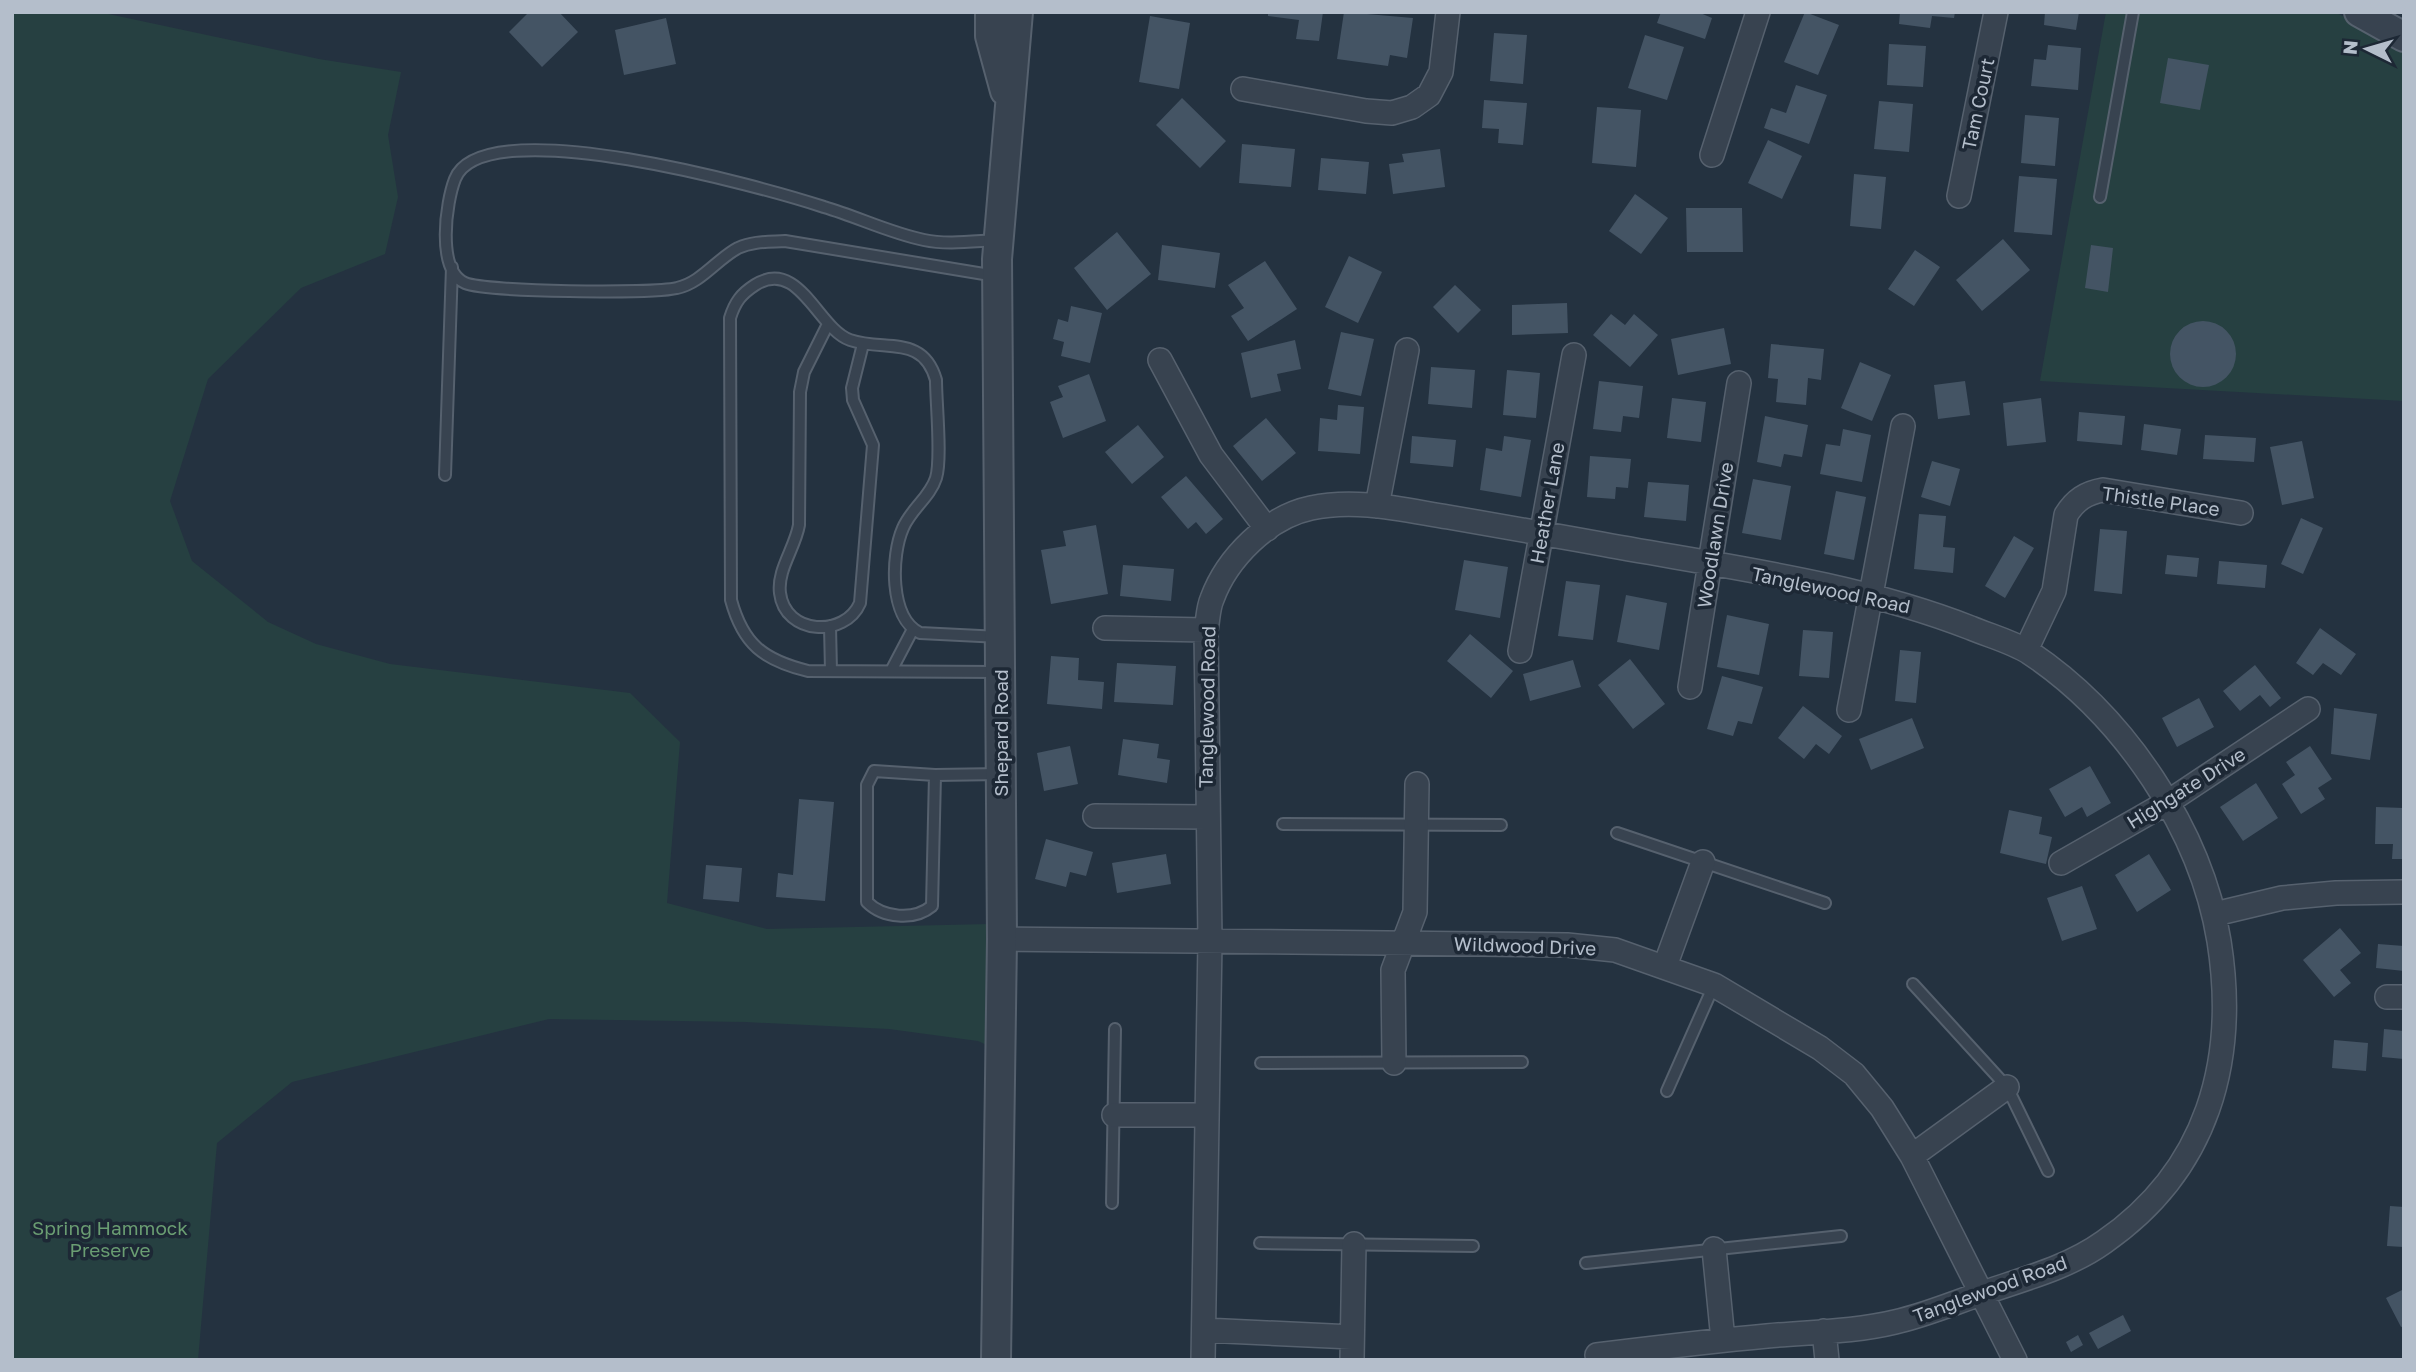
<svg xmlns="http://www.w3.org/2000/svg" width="2416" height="1372" font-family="'Golos Text',sans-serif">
<rect width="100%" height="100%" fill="#243240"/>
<path fill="#264041" d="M12,12h87l220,47 82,13 -13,63 10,62 -13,57 -84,34 -93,91 -38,122 22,60 76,61 48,22 74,20 240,29 50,49 -13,161 100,26 223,-5 -1,122 -11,-5 -89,-12 -143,-7 -197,-3 -257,63 -75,61 -19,217h-186z
M2106,12h229l69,37v352l-364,-20z"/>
<path fill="#445464" d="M529,12h30l19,20 -36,35 -33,-35z
M1268,12h55l-4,29 -23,-2 3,-19 -31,-4z
M1344,12l69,6 -6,40 -17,-3 -2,11 -51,-7z
M1661,12h37l14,6 -7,21 -48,-16z
M1805,12l34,13 -21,50 -34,-13z
M1900,12h55l-1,6 -22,-2 -2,12 -31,-4z
M2045,12h34l-3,18 -32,-5z
M1150,16l40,7 -11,66 -40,-7z
M666,18l10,46 -52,11 -9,-45z
M1494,33l33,2 -4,49 -33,-3z
M1645,35l39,12 -17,53 -39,-12z
M1889,44l37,2 -3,41 -36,-2z
M2048,45l33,3 -3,42 -47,-4 3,-27 12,1z
M2168,58l41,7 -9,45 -40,-7z
M1796,85l31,10 -18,49 -45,-16 7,-20 15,5z
M1182,98l44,43 -26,27 -44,-43z
M1484,100l43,3 -4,42 -25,-2 1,-14 -17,-1z
M1879,101l34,3 -4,48 -35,-3z
M1597,107l44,3 -5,57 -44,-4z
M2025,115l34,3 -4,48 -34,-3z
M1768,140l34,16 -20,43 -34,-16z
M1242,144l53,5 -4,38 -52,-4z
M1440,149l5,38 -52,7 -4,-30 15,-2 -2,-8z
M1321,158l48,4 -3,32 -48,-4z
M1854,174l32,3 -5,52 -31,-3z
M2019,176l38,3 -5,56 -38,-3z
M1635,194l33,24 -27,36 -32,-23z
M1686,208h56l1,44h-56z
M1117,232l34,42 -44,36 -33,-42z
M2003,239l27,31 -48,41 -26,-31z
M1162,245l58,8 -5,35 -57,-8z
M2091,245l22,3 -5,44 -23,-4z
M1915,250l25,17 -26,39 -26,-17z
M1349,256l33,16 -24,51 -33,-16z
M1265,261l32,48 -49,32 -17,-25 13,-8 -16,-23z
M1455,285l26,25 -23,23 -25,-26z
M1567,303l1,30 -56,2v-30z
M1071,306l31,7 -12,50 -29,-7 3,-14 -11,-3 5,-20 10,3z
M1611,314l14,11 9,-11 24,21 -28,32 -37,-32z
M2170 354a33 33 0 1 1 66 0a33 33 0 1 1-66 0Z
M1724,328l7,36 -53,11 -7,-36z
M1341,332l33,7 -13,57 -33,-7z
M1295,340l6,29 -24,5 4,17 -30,7 -10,-45z
M1771,344l53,5 -3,31 -13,-2 -2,27 -30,-3 2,-23 -10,-1z
M1860,362l31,13 -19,46 -31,-13z
M1431,367l44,3 -3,38 -44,-4z
M1507,370l33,3 -4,45 -33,-3z
M1089,374l17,47 -43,17 -13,-36 13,-5 -5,-11z
M1599,381l44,5 -4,32 -16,-2 -2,16 -28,-3z
M1965,381l5,34 -32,4 -4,-34z
M1672,398l34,4 -5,40 -34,-4z
M2041,398l5,44 -39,4 -4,-43z
M1338,405l26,2 -4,47 -42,-3 2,-33 17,2z
M2079,412l46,4 -3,29 -45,-4z
M1765,416l43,9 -6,32 -18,-3 -3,13 -24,-5z
M1266,418l30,35 -34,28 -29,-35z
M2144,424l37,5 -4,26 -36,-5z
M1138,425l26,32 -32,27 -27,-32z
M1843,429l28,6 -9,47 -42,-8 6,-30 14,2z
M2205,435l51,3 -2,24 -51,-3z
M1412,436l44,4 -3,27 -43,-4z
M1504,436l27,4 -10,57 -41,-7 6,-42 16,3z
M2302,441l12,57 -32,7 -12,-58z
M1590,456l41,3 -3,29 -12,-1 -1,12 -28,-2z
M1932,461l28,8 -10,37 -29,-9z
M1186,476l37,43 -17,15 -10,-12 -8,7 -27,-32z
M1753,479l38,7 -10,54 -39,-7z
M1648,482l41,3 -3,36 -42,-4z
M1836,491l30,6 -12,63 -30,-6z
M1919,514l27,2 -3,31 12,1 -2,25 -39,-4z
M2301,518l22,10 -20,46 -22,-10z
M1096,525l12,69 -57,10 -10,-54 25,-4 -3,-15z
M2100,529l27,2 -5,63 -28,-3z
M2014,536l20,12 -29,50 -20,-12z
M2167,555l32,3 -2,19 -32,-3z
M1464,560l44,7 -8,51 -45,-8z
M2219,561l48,4 -2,23 -48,-4z
M1123,565l51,4 -3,32 -51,-5z
M1566,581l34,4 -7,55 -35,-4z
M1626,595l41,8 -8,47 -42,-8z
M1727,615l42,9 -10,51 -42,-8z
M2320,628l36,26 -15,21 -18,-12 -10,12 -17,-12z
M1803,630l30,2 -4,46 -30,-2z
M1470,634l43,37 -22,27 -44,-37z
M1900,650l21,2 -5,51 -21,-2z
M1051,656l28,2 -1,22 26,2 -2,27 -55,-5z
M1630,659l35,45 -32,25 -35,-44z
M1573,660l8,27 -51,14 -7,-27z
M1117,663l59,3 -3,39 -59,-3z
M2255,665l26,33 -11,9 -10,-12 -20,16 -17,-20z
M1722,676l41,11 -11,37 -14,-3 -5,15 -26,-7z
M2199,698l15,29 -37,20 -15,-29z
M1803,706l39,30 -13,18 -13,-10 -12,15 -26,-21z
M2334,708l43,6 -7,46 -39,-6z
M1912,718l12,30 -53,22 -12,-31z
M1123,739l36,5 -2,14 13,2 -3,23 -49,-8z
M1070,746l8,38 -34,7 -7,-38z
M2310,746l22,33 -14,9 7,11 -24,15 -19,-30 13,-9 -9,-13z
M2090,766l21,37 -24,14 -5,-10 -17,10 -16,-28z
M2256,783l22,35 -35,23 -23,-34z
M799,799l35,3 -9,99 -49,-4 2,-24 15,2z
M2376,807l28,1v51h-12l1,-15h-18z
M2009,810l33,7 -3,17 13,3 -6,27 -46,-11z
M1046,839l47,13 -7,24 -16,-4 -4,15 -31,-8z
M1166,854l5,30 -54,9 -5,-30z
M2149,854l22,36 -34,22 -22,-37z
M706,865l36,3 -3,34 -36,-3z
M2082,886l15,43 -35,12 -15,-43z
M2340,928l21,25 -21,17 11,13 -17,14 -31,-37z
M2378,944l26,2v25l-28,-3z
M2384,1029l20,2v28l-22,-2z
M2334,1040l34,3 -2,28 -34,-3z
M2390,1206l14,1v40l-17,-1z
M2404,1289v37l-3,1 -15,-29z
M2123,1315l8,16 -33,18 -9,-16z
M2078,1335l5,10 -12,7 -5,-10z"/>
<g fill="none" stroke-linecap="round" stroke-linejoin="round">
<g stroke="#56616e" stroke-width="14">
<path id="service" d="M2100,197l33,-185
M996,276l-211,-35c-15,1 -32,0 -47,7 -21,11 -37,35 -61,40 -25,6 -191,4 -212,-5 -29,-13 -19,-81 -10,-104 28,-71 311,9 369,28 34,10 66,26 100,33 23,5 51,1 74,0
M828,324l-24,48 -4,20 -1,133c-4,23 -22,45 -19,68 5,42 65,45 80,10l13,-158 -20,-45 -1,-12 11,-44
M445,475l7,-208
M830,626l1,45
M891,671l22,-42
M998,672l-190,-1c-45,-11 -65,-27 -77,-71l-1,-282c5,-16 11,-24 25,-33 44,-28 63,44 95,55 35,12 73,-6 86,40 0,23 6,79 0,98 -6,19 -25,31 -33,50 -12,27 -14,90 17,105l80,4
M935,775l-3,131c-18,15 -49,12 -65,-4v-117l7,-14 61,4 66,-1
M1283,824l218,1
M1617,833l208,70
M1913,984l94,103 41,84
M1261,1063l261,-1
M1667,1091l47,-106
M1112,1203l3,-174
M1260,1243l213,3
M1586,1263l255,-27"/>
</g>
<g stroke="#56616e" stroke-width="26">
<path id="minor" d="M1243,89l123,22 26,2 20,-6 17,-12 12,-23 7,-60
M1712,155l46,-143
M1959,196l37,-184
M1160,360l51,95 56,74
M1377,506l30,-156
M1105,628l101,2
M2026,650l28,-59 12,-76c9,-15 20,-22 37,-25l138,23
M1520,651l54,-296
M1690,687l49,-304
M1849,710l54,-284
M1095,816l112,1
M2061,863l107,-61 140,-93
M2215,914l67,-16 54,-5 68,-1
M1002,939l565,6 48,5 99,35 106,63 34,26 28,34 30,48 103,204
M1665,966l38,-104
M2387,997h17
M1394,1063l-1,-93 22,-58 2,-128
M1114,1115h93
M1912,1156l95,-69
M1714,1249l9,91
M1204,1330l148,7
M1824,1331l3,29
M1203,1360l7,-419 -4,-311c2,-10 2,-22 6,-31 15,-41 56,-82 99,-91 45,-10 93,2 137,9 50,9 99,17 148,26 124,23 258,39 375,85 19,8 42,14 59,25 94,63 171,177 189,288 19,120 -11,229 -115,301 -35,25 -77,36 -118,50 -30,10 -60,23 -91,30 -41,10 -86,10 -128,14 -56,5 -113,12 -170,19
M1352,1360l2,-116"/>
</g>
<g stroke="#56616e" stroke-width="32">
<path id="tertiary" d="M990,12v24l15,55
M2359,12l45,25
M996,1360l6,-421 -5,-680 21,-247"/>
</g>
<use href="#service" stroke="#384350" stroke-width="10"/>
<use href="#minor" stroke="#384350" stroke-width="23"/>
<use href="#tertiary" stroke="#384350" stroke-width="28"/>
</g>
<g text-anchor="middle" stroke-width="7" stroke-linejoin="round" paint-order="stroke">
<g font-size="19" fill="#b4becb" stroke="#1d2835">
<text transform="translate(1978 104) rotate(-78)" y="7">Tam Court</text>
<text transform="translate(2161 501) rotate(8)" y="7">Thistle Place</text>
<text transform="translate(1547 503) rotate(-80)" y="7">Heather Lane</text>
<text transform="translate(1715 535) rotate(-81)" y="7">Woodlawn Drive</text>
<text transform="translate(1831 590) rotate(12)" y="7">Tanglewood Road</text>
<text transform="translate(1207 707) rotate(-89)" y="7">Tanglewood Road</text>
<text transform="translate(1001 733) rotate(-90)" y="7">Shepard Road</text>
<text transform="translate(2186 788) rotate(-32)" y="7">Highgate Drive</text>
<text transform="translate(1525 946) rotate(2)" y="7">Wildwood Drive</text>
<text transform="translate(1990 1289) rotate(-20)" y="7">Tanglewood Road</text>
</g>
<g font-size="19" fill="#6a9d72" stroke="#1d2835">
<text x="110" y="1235">Spring Hammock<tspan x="110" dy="22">Preserve</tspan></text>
</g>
</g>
<rect width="2416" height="1372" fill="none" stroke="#b4becb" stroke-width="28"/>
<g transform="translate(2367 49) rotate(275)" stroke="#1d2835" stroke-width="5" paint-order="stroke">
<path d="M0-5L12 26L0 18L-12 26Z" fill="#b4becb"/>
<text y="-10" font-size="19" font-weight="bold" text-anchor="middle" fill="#b4becb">N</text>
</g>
</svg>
